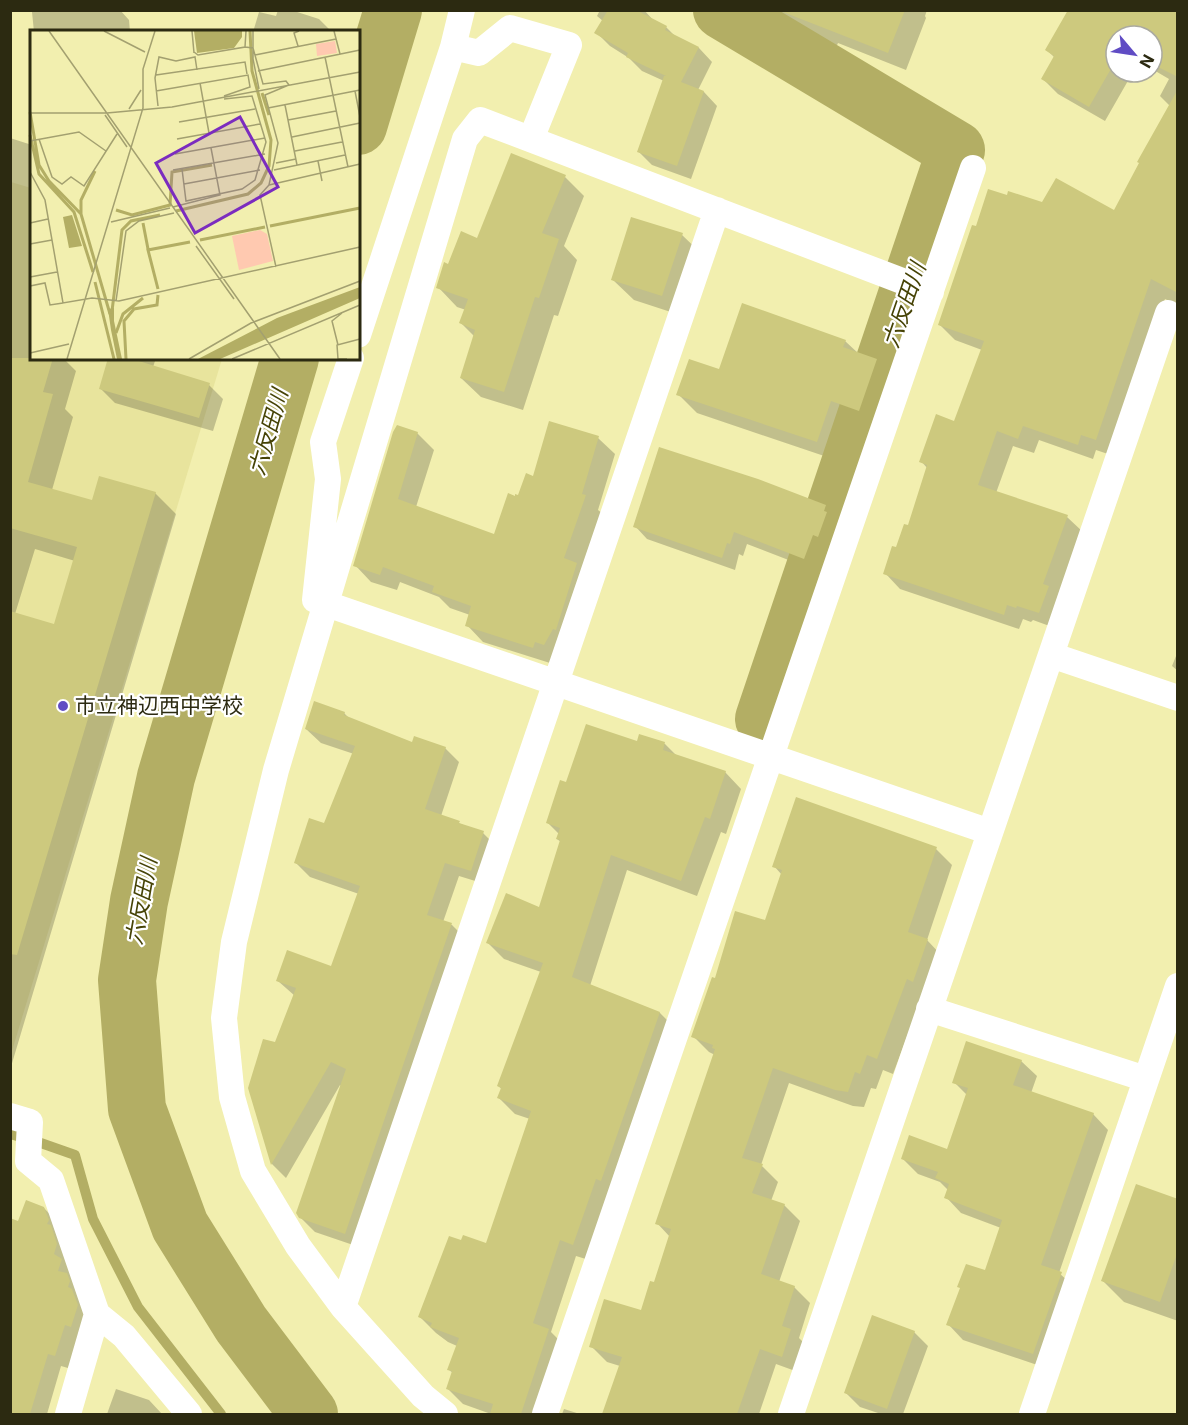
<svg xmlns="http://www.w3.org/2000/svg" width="1188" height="1425" font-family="Inter,'Noto Sans JP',sans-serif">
<rect width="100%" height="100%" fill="#f2efaf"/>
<path fill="#e8e49d" d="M11,182l20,6 1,170 190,1 -211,695z"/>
<path fill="#0003" fill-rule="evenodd" d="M54,10h66l9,10 1,12h-96l-2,-20z
M278,10h13l28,9 13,13h-79l6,-20 17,4z
M600,10h44l10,11 12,6 10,10 23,11 13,14 -14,28 6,2 13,14 -26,73 -39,-14 -14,-14 26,-70 -22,-10 -13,-13 -19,-12 -14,-14 7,-11 -6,-5z
M759,10h168l-2,6 1,2 -20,52 -68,-27 -5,11z
M1178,10v295l-13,-6 -54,156 -15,-5 -3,9 -54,-19 -5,13 -21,-7 -17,47 71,24 16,15 -28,96 -22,-8 -2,2 -8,-3 -4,10 -119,-40 -15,-16 24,-46 19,-58 -7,-8 34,-38 27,-73 -27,-10 -16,-16 38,-96 31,-32 34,8 73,8 55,-106 -10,-10 9,-17 -17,-10v-33h-36v36h17l-28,49 -47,-27 -15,-15 12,-21 -8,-8z
M10,138l22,7v213h31l13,13 -11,38 8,8 -21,73 41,12 62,-9 21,21 -166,556zM35,549l40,12 -20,65 -40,-12z
M565,177l19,19 -20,50 13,14 -19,56 -4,-1 -31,95 -42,-13 -20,-19 14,-41 -14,-14 5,-13 -9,-3 -19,-20 11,-21 29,-26z
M682,235l21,20 -20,61 -49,-16 -21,-20z
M845,341l14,13 17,6 19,19 -17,50 -28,-10 -14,41 -139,-47 -19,-19 42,-23z
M110,358h46l-3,9 56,18 14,14 -10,32 -98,-28 -14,-14z
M417,433l17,17 -18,57 79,29 39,-58 64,-40 17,16 -17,56 4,3 -52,150 -67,-21 -16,-17 3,-10 -20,-7 -11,-11 -39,-15 -3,8 -26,-8 -16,-17z
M825,506l12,13 -1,4 3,3 -9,22 -4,-1 -9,24 -70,-27 -4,12 -4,-2 -4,16 -88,-31 -12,-13z
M1178,651v20l-6,-5z
M344,713l6,6 63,25 32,4 14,14 -18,54 42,17 14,14 -12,37 -26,-8 -16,46 9,3 14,14 -107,308 -44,-15 -15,-15 41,-131 -1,-1 -54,93 -14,-14 -23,-76 27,-44 19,-48 -17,-15 54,-13 27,-74 -49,-17 -14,-14 29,-38 29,-71 -33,-11 -15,-14z
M640,736l25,8 12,12 48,16 16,17 -15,45 -5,-2 -24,64 -70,-26 -37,116 70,27 16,16 -87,231 -13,-4 -25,76 14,14 -16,68h-58l-28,-10 -16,-16 6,-15 -4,-3 8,-24 -9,-4 -12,-9 -16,-16 42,-75 25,3 43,-126 -15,-5 -16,-16 3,-8 -3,-4 42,-114 -37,-13 -16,-16 52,-34 21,-67 -4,-3 2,-5 -11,-11 19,-40 71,-40z
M936,849l16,16 -25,75 16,17 -20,37 -30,80 -10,-4 -7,19 -5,-1 -7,19 -11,-1 -64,-23 -28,82 17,17 -7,19 13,4 16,16 -21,61 15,5 16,16 -11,35 8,8 -9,26 -22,-8 -17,50h-156l17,-48 -13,-4 -16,-16 51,-34 13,-28 15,-47 -13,-14 58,-168 -6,-3 -16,-16 23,-56 50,-58 16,-47 -8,-9z
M1021,1061l16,15 -6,17 62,21 15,16 -49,143 18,16 -28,80 -86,-29 -15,-16 37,-52 16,-44 -40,-15 -15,-16 2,-7 -8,-8 -22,-8 -15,-15 45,-8 19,-56 -13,-13z
M1178,1201v120l-54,-19 -21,-21z
M44,1208l13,14 17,51 -2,7 8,8 10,31 -22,49 -7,-2 -14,48h-37v-180l9,-11z
M914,1332l14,14 -25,68h-22l-21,-7 -14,-14z
M116,1389l33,11 13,14h-55z
M564,1409l16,5h-18z"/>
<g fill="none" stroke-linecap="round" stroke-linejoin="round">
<path stroke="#b3ae64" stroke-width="10" d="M10,1134l7,2
M38,1142l37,13 18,64 45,88 83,107"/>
<path stroke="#b3ae64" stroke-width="58" d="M722,10l234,140 -192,569
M358,126l35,-116
M290,358l-124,419 -27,124 -12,79 10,129 43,117 61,98 68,90"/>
</g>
<path fill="#cdc97e" d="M608,10h28l31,16 -2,4 34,17 -18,35 23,9 -27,75 -40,-14 27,-76h2l-40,-19 2,-4 -34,-20z
M784,10h121l-17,43 -105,-41z
M1068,10h110v67l-26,-13v-28h-36v24l-27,47 -48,-28 13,-23 -9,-6z
M1178,89v204l-27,-14 -55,161 -15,-5 -3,10 -55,-19 -5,13 -21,-8 -19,54 90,30 -25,69 6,2 -10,27 -22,-7 -1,2 -9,-3 -3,10 -121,-41 9,-28 4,1 8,-23 4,1 19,-60 -8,-3 17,-48 18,7 30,-80 -46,-16 34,-100 4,1 12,-37 19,6 1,-4 34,11 14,-24 58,32 25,-47 -2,-1z
M511,153l55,22 -24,58 17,6 -20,59 -4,-1 -31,95 -44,-14 15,-48 -16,-7 9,-24 -32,-11 8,-26 4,2 13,-33 16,7z
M631,217l52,16 -21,63 -51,-16z
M742,303l104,37 -3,7 34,12 -18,52 -28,-10 -14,41 -141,-47 13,-36 30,10z
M10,358h43l-10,34 10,2 -25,88 64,18 7,-24 57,16 -139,463 -7,-1v-343l44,13 23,-77 -67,-19z
M108,358h21l81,25 -11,35 -100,-29z
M549,421l50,15 -17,58 4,1 -22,63 13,5 -21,67 -3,-1 -9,16 -9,-3 -2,6 -68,-22 6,-20 -39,-14 2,-6 -51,-19 -3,8 -27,-9 40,-134 4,-7 21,7 -20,67 96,35 14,-41 7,3v-2l3,1 8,-22 7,3z
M659,447l99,32 68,26 -2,6 3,1 -9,25 -5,-2 -9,24 -70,-27 -4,12 -3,-1 -5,15 -89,-31z
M314,701l31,11 -1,3 68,27 2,-6 32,11 -21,62 35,12 -1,2 25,8 -13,40 -26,-8 -18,52 25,8 -107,311 -46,-16 -3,-5 50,-144 -15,-7 -60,103 -23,-77 15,-49 12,3 21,-54 -20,-7 11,-31 44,16 29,-80 -66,-23 15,-45 15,5 31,-77 -50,-17z
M586,724l51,17 2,-7 26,8 -2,8 63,21 -16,48 -5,-2 -24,64 -70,-26 -39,122 88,35 -59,169 -5,-2 -23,66 -13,-5 -27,83 16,6 -28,85h-31l3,-10 -47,-15 6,-18 -5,-1 12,-32 -29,-11 2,-4 -14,-6 31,-81 12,4 2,-5 23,8 45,-132 -34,-13 4,-10 -4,-2 46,-123 -57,-20 20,-50 33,14 21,-67 -4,-1 4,-11 -14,-5 14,-43 6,2z
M796,797l141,50 -29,85 20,7 -15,43 -6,-3 -30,80 -10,-4 -7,19 -5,-2 -7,20 -13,-2 -62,-22 -31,90 21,6 -11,29 33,11 -24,70 34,12 -13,40 9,3 -9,28 -22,-8 -23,65h-135l20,-57 -33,-10 15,-48 37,11 9,-29 4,1 17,-53 -16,-5 60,-175 -3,-1 1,-3 -22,-8 21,-60 3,1 20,-67 30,9 17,-50 -10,-3z
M966,1041l56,19 -9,25 81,28 -53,152 21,7 -29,82 -87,-29 14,-37 -3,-1 9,-23 19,6 17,-50 -58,-22 5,-14 -14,-6 3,-6 -37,-13 8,-24 38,14 21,-61 -16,-5z
M1136,1184l42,15v52l-18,51 -59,-21z
M26,1200l18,7 5,13 -2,4 4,1 6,19 -3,10 8,5 -4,12 9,2 3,8 -2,6 4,2 6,16 -7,22 -6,-2 -10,31 -7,-2 -18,60h-20v-196l8,3z
M872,1315l43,16 -28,78 -43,-16z"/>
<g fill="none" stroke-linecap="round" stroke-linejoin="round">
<path stroke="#fff" stroke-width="26" d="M453,47l26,6 31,-25 59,17 -38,94
M358,335l95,-288 9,-37
M351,358l-28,84 5,37 -13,121 675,232
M1051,655l127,43
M929,1009l217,70
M10,1116l20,6 -2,39 23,19 46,134 27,22 65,78
M343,1307l374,-1097
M68,1414l29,-100
M445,1414l-22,-18 -80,-89 -45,-61 -45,-75 -21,-74 -8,-79 10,-76 42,-172 189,-631 15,-19 451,172
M545,1414l428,-1246
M791,1414l377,-1101
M1032,1414l146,-428"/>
</g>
<circle fill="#604cc4" stroke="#fff" stroke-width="2" cx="63" cy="706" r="6"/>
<g text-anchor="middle" stroke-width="4.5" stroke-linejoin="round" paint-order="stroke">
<g font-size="21" fill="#2c2a11" stroke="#fff" text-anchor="start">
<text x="75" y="713">市立神辺西中学校</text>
</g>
<g font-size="22" font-style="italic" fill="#464306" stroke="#fff">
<text transform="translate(904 305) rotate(-71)" y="8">六反田川</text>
<text transform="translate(268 432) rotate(-74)" y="8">六反田川</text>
<text transform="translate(141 901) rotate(-80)" y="8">六反田川</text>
</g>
</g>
<g transform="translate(30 30)">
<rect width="330" height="330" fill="#f2efaf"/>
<path d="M230,200l7,4 6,27 -34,9 -7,-34z" fill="#ffc9b0"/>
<path d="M305,11l2,12 -20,3 -1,-12z" fill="#ffc9b0"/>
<path d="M164,1h48v6l-8,11 -37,5zM42,185l10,31 -13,2 -6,-31zM330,257v11l-140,61h-22l79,-41zM84,278v13l8,38h-5l-6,-29 -3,-21z" fill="#b3ae64"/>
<path fill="none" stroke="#b3ae64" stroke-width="3" d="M232,63l7,22M0,82l9,53 10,16 32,33 29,100M0,105l9,39 35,38 19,60M86,180l16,5 38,-10 2,-33 40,-7M146,181l72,-17 13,-11 8,-17 2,-26 -19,-69 -2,-40M51,184v-14l14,-29M113,193l5,26M240,196l90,-18M170,210l65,-13M65,252l19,77M128,259l-10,-39 42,-8M82,281l10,-81 9,-9 29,-6M86,303l7,-19 20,-16M96,329l-2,-38 10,-12 23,-4 1,-10"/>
<path fill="none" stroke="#a3a070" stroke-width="1.5" d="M19,1l231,328M74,1l41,21M162,1l2,22M223,1v28l6,30M304,1l6,23M268,16l-4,-13 5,-2M215,17l8,1 10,36 23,-3 3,4 -24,10 13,48 -9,42 -9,10 16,72M164,22l4,3 47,-8 1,-16M225,25l81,-16M295,27l23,110M228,41l102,-21M126,45l89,-13 2,12M170,53l9,50M126,61l92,-16 2,12 -26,9M325,61l5,26M255,75l12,60M128,76l-3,-28 4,-21 17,4 19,-4 2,13M238,78l92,-18M99,79l12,-19M0,83h77l65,-6 188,-35M75,85l22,32M258,90l48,-9M149,92l76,-13M262,107l68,-14M9,109l13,38 10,7 9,-7 13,9 33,-52M147,109l83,-15M0,111l49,-9 27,19M265,121l47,-9M145,124l90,-16M288,131l4,20M246,133l20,-4M152,139l4,32 56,-12 13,-9 11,-38 -14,-46 -28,3M143,140l92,-16M244,140l71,-15M0,142l15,28 18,103 29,-5 27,3 241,-54M154,154l76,-14M239,155l91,-21M143,177l47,-12 -9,-47M81,192l59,-14M0,193l18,-4M0,214l22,-4M166,216l38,53M0,247l27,-5M0,256l15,-3 5,22 13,-2M86,271l10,-70 13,-10 35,-8M308,315l-6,-24 10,-8M0,323l39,-9M37,329l76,-251v-39l12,-38M159,329l62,-36 109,-42M202,329l128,-54M317,329h-9l-1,-14 23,-6"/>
<path fill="#7b2cbf" fill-opacity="0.15" stroke="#7b2cbf" stroke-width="3" d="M210,87l38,70 -83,46 -39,-70z"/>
<rect width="330" height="330" fill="none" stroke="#2c2a11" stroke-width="3"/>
</g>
<rect width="1188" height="1425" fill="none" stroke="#2c2a11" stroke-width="24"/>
<g transform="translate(1134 54) rotate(119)"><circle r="28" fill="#ffffff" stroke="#abaaa0" stroke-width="1.5"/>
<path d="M0-4.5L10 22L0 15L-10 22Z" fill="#604cc4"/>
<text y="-9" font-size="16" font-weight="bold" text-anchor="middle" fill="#2c2a11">N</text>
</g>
</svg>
